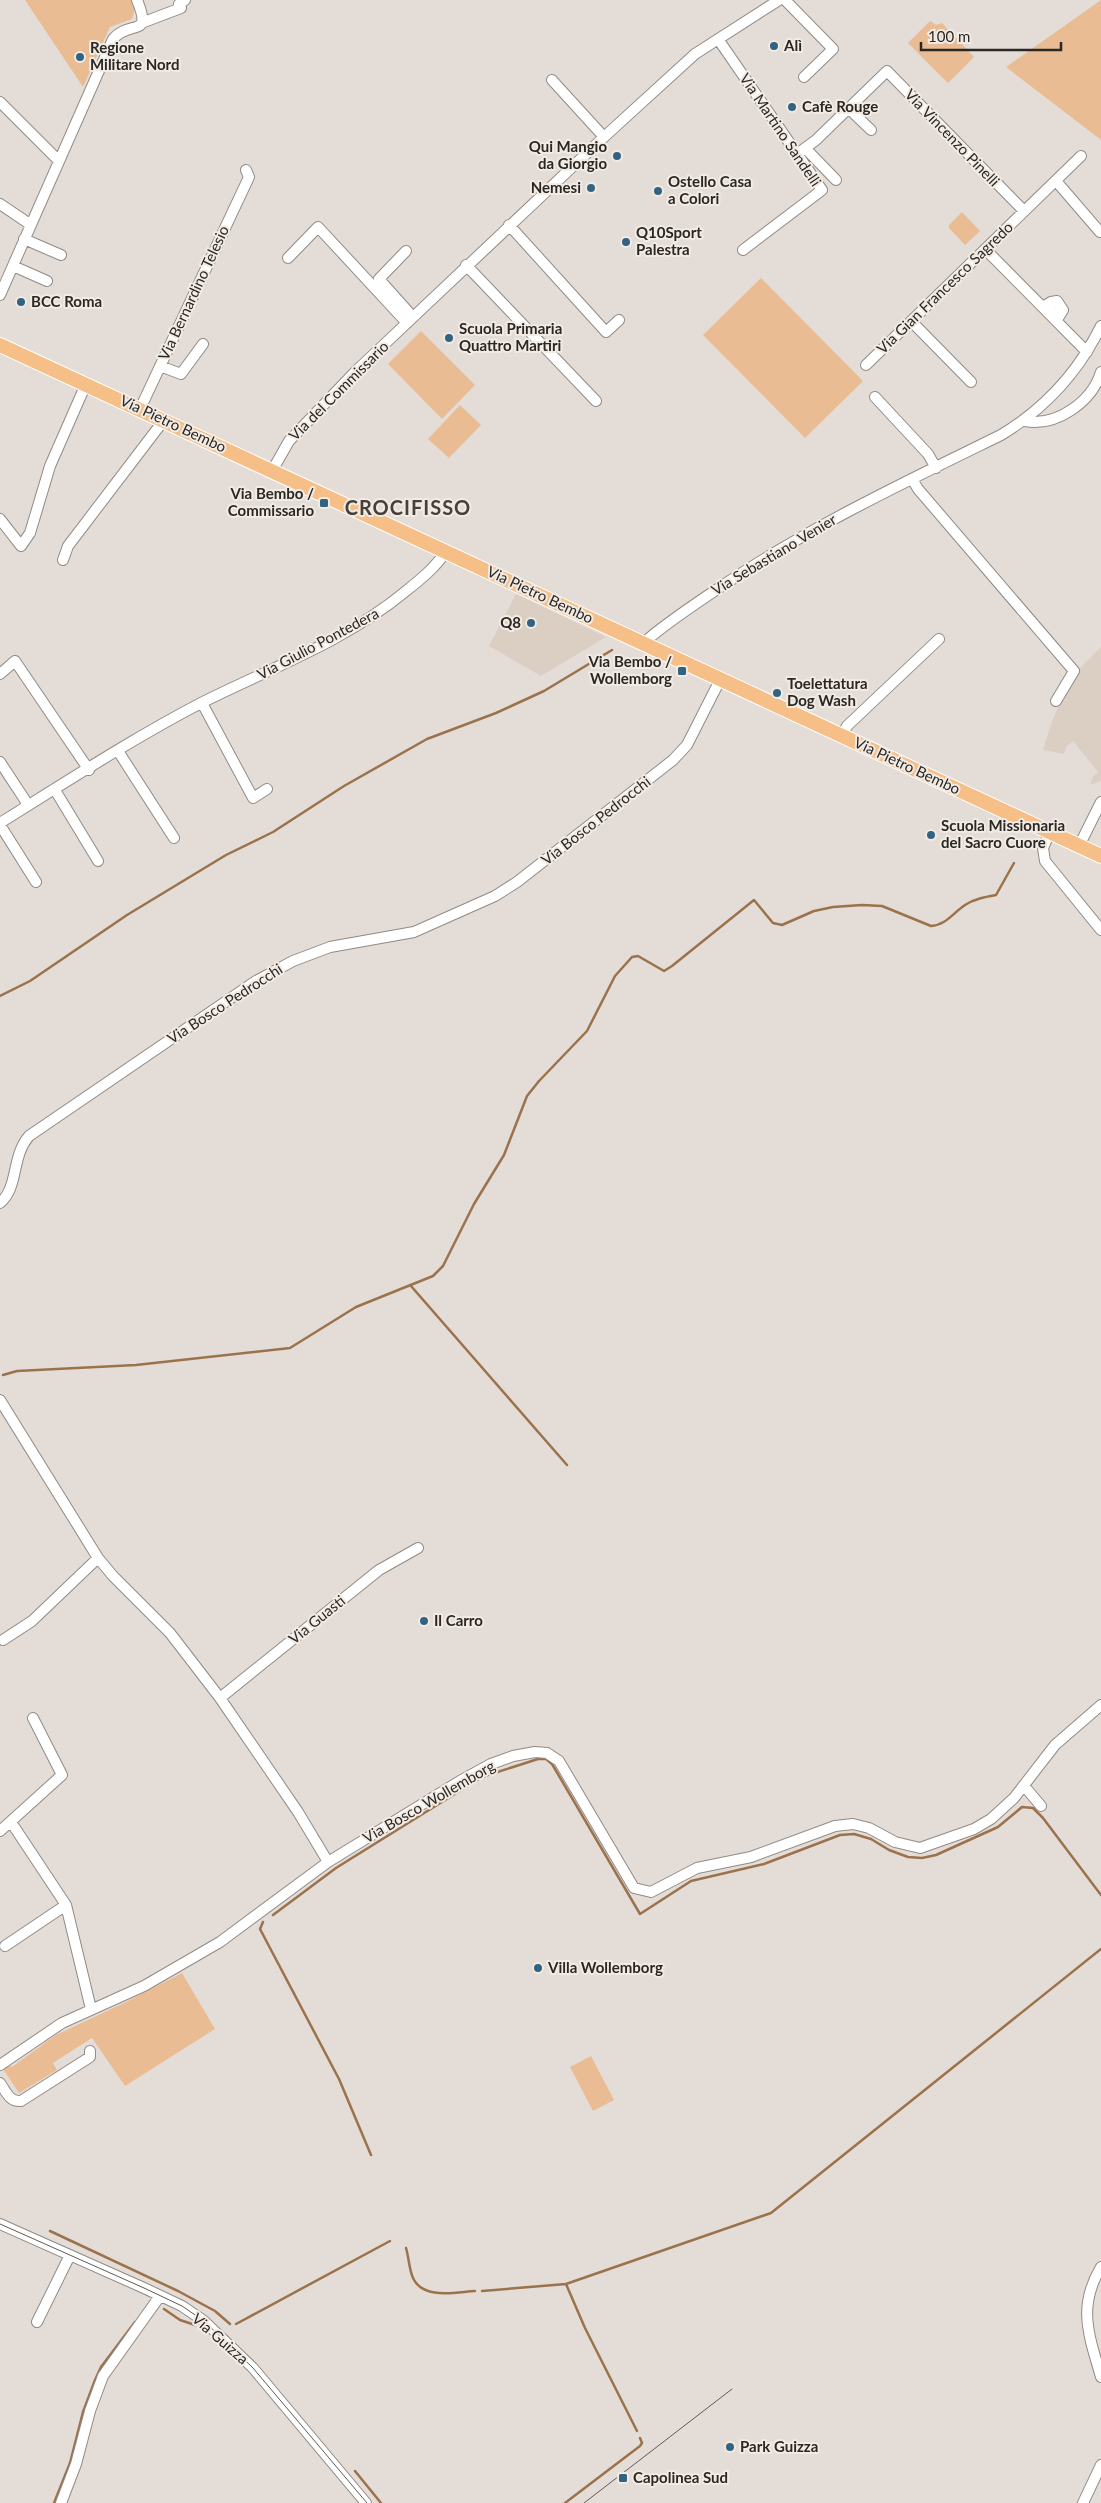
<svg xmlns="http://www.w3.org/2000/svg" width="1101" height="2503" font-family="Lato,sans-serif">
<rect width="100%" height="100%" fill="#e4ddd7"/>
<path fill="#dbcfc4" d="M516,594l90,43 -65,39 -52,-30z
M1101,647v134l-11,4 3,-9 5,-4 -25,-31 -7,6 -2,7 -21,-4 9,-29 21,-46z"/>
<path fill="#eabc93" d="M25,0h107l3,8 -3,11 -22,8 -27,60z
M1101,0v140l-95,-73z
M930,21l6,4 6,-2 32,34 -26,26 -40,-40z
M962,212l18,19 -15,14 -16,-17v-3z
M761,278l102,103 -58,57 -102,-103z
M421,331l54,54 -33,34 -54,-55z
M460,405l21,20 -32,33 -21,-19z
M182,1973l33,56 -90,57 -33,-48 -39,25 4,7 -38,23 -16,-24 6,-4 3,2 44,-32 70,-33z
M591,2056l23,44 -21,11 -23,-44z"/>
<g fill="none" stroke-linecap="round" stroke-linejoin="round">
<path stroke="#9b724c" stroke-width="2.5" d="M0,996l30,-15 97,-66 99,-60 47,-23 71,-46 83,-47 69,-26 48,-22 68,-41
M411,1286l156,179
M3,1375l14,-4 119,-6 154,-17 66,-41 77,-31 10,-10 31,-62 30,-49 23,-59 12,-15 48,-50 28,-55 17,-19 6,-1 26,15 8,-5 82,-66 19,23 9,2 32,-14 19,-4 29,-2 20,1 49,20c15,-1 22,-13 34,-21 9,-6 20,-8 31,-10l18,-32
M273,1915l63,-47 146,-91 56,-18h8l6,5 88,150 51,-33 73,-17 76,-29 14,-1 17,5 18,11 19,7 14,1 14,-3 62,-28 24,-20 11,1 10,10 58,77
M263,1922l-3,7 79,150 32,76
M50,2231l128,60 37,20 15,13
M406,2248c3,10 3,21 7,30 10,22 43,14 62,13
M566,2284l19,44 52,103
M482,2291l84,-7 205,-71 330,-264
M164,2309l16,11 15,5
M236,2324l154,-83
M355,2471l26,32
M54,2503l16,-40 13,-51 12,-32 6,-13 34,-45
M565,2503l75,-57 2,-3 -2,-5"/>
<g stroke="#918a85" stroke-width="12">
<path id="minor" d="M785,0l48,49 -29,28
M144,22l37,-14 -2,-4 6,-4
M718,39l104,151 -79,60
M552,80l52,57
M0,102l59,59
M848,108l23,22
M805,148l31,32
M797,154l19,-14 71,-69 137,140
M1056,181l44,51
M0,204l31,21
M509,225l97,107 13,-12
M24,239l37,16
M985,249l102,103
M406,251l-27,28 34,38
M288,258l30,-31 89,96
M466,265l130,136
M13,266l34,15
M0,295l113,-256c17,-20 40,0 24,-39
M1057,301l6,9 -5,8 -12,-13 5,-3z
M911,321l60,61
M866,365l215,-209
M160,366l21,8 22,-30
M875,397l53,57 8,14
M140,409l109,-232 -3,-7
M1025,421c31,6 67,-19 76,-49
M272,471l17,-30 67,-70 248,-234 91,-83 84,-54
M912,479l6,10 156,182 -18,30
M0,519l21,27 9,-13 20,-67 36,-82
M63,560l5,-14 96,-126
M645,644l3,-5c24,-20 50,-37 77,-55 87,-58 182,-103 276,-149 45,-27 77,-62 100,-109
M0,674l15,-13 74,109
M202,703l51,95 14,-9
M842,736l5,-10 92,-87
M118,751l56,87
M0,762l25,38 2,6
M55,790l43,71
M0,823c66,-41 132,-84 201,-120 70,-35 145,-62 205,-112 15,-12 30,-24 40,-40
M0,825l36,57
M1050,832l-7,16 2,13 56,69
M1079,846l22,-44
M0,1203c19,-16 11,-46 29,-67l227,-155 37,-20 37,-14 84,-15 81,-36 22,-14 156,-122 14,-15 33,-65
M0,1400l98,158 15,18 57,57 50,65 78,114 30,50
M3,1640l29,-19 66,-63
M220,1698l159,-128 39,-22
M1025,1787l16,19
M11,1822l55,83 25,104
M0,1831l62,-56 -29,-57
M5,1946l61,-41
M0,2065l62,-42 82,-37 76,-44 108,-80 132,-81 31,-17 22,-8 22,-4 12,1 12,8 75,127 17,4 46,-24 54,-11 84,-31 18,-2 16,4 26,14 25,6 54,-19 17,-10 23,-21 41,-53 46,-40
M0,2083c6,8 9,19 21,18l69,-44v-6
M0,2224l144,64 38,18 22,15 49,47 113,135
M1101,2267c-24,40 -12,68 0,110
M37,2322l33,-67
M61,2503l15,-39 14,-53 13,-35 57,-80
M1083,2503l18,-38"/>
</g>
<g stroke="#fff" stroke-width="16">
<path id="major" d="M0,345l1101,511"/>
</g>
<use href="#minor" stroke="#fff" stroke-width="10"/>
<use href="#major" stroke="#f5bf87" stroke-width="14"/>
<path stroke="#5e5a57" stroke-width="1" d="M0,2224l144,64 38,18 22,15 49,47 114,135
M584,2503l148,-114"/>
</g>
<g fill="#326381" stroke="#f2ebe4" stroke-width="2">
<circle cx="774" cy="46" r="5"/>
<circle cx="80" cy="57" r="5"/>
<circle cx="792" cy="107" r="5"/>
<circle cx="617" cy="156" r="5"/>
<circle cx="591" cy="188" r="5"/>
<circle cx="658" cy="191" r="5"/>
<circle cx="626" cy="242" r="5"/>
<circle cx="21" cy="302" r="5"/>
<circle cx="449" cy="338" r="5"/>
<rect x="319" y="498" width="10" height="10" rx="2.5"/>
<circle cx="531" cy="623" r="5"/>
<rect x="677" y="666" width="10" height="10" rx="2.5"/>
<circle cx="777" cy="693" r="5"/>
<circle cx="931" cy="835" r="5"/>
<circle cx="424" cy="1621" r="5"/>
<circle cx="538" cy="1968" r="5"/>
<circle cx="730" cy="2447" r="5"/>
<rect x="618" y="2473" width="10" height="10" rx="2.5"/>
</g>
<g text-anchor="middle" stroke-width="4" stroke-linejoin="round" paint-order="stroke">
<g font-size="15" font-weight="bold" fill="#2a2725" stroke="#f2ebe4" text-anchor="start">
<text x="784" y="51">Alì</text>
<text x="90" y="53">Regione<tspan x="90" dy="17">Militare Nord</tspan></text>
<text x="802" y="112">Cafè Rouge</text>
<text x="607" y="152" text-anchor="end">Qui Mangio<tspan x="607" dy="17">da Giorgio</tspan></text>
<text x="668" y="187">Ostello Casa<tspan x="668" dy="17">a Colori</tspan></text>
<text x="581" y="193" text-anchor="end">Nemesi</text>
<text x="636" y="238">Q10Sport<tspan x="636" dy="17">Palestra</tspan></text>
<text x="31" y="307">BCC Roma</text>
<text x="459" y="334">Scuola Primaria<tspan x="459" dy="17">Quattro Martiri</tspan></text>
<text x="314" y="499" text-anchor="end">Via Bembo /<tspan x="314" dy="17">Commissario</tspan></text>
<text x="521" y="628" text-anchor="end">Q8</text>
<text x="672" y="667" text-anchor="end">Via Bembo /<tspan x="672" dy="17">Wollemborg</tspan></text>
<text x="787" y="689">Toelettatura<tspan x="787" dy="17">Dog Wash</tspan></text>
<text x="941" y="831">Scuola Missionaria<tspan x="941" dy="17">del Sacro Cuore</tspan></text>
<text x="434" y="1626">Il Carro</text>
<text x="548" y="1973">Villa Wollemborg</text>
<text x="740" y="2452">Park Guizza</text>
<text x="633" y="2483">Capolinea Sud</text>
</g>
<g font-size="15" fill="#2a2725" stroke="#f2ebe4">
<text transform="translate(780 130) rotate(56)" y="5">Via Martino Sandelli</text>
<text transform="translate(952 138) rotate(46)" y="5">Via Vincenzo Pinelli</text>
<text transform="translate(945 288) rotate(-44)" y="5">Via Gian Francesco Sagredo</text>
<text transform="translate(194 293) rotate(-65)" y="5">Via Bernardino Telesio</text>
<text transform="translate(339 391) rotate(-45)" y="5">Via del Commissario</text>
<text transform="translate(173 424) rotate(25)" y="5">Via Pietro Bembo</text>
<text transform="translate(774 555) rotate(-31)" y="5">Via Sebastiano Venier</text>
<text transform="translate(540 595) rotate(25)" y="5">Via Pietro Bembo</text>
<text transform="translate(318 644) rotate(-28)" y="5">Via Giulio Pontedera</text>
<text transform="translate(907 766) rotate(25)" y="5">Via Pietro Bembo</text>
<text transform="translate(596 821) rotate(-38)" y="5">Via Bosco Pedrocchi</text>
<text transform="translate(225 1004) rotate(-33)" y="5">Via Bosco Pedrocchi</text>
<text transform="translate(317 1620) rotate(-39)" y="5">Via Guasti</text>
<text transform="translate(429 1802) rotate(-30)" y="5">Via Bosco Wollemborg</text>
<text transform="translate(220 2339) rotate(41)" y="5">Via Guizza</text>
</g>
<g font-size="20" font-weight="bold" letter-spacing="1" fill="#45403b" stroke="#f2ebe4">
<text x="408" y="515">CROCIFISSO</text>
</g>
</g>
<path d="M921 42v8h140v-8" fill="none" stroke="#2a2725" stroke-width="2.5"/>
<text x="928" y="42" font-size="15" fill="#2a2725" stroke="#f2ebe4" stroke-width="4" paint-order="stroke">100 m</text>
</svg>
